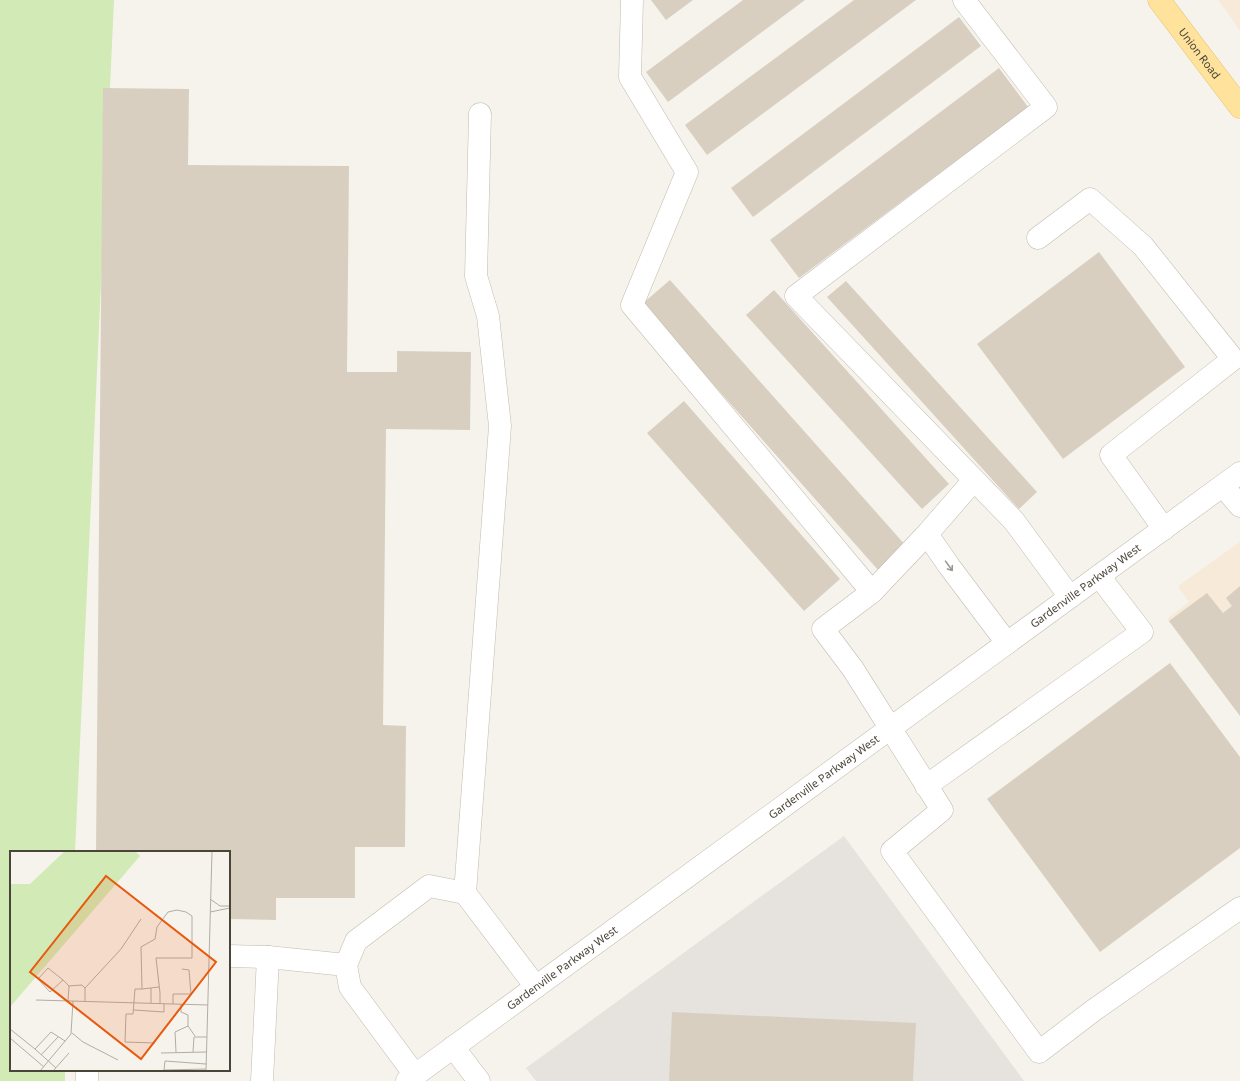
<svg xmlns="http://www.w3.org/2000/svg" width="1240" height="1081" font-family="'Noto Sans',sans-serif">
<rect width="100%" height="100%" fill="#f6f3ec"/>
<path fill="#f7ead8" d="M1218,0h22v31l-12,-18z
M1240,542v173l-73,-96 22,-17 -11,-16z"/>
<path fill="#e6e2dd" d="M844,836l180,245h-488l-10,-13z"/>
<path fill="#d2eab5" d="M0,0h114l-39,852h-64v218h54v11h-65z"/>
<path fill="#d8cfc1" d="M651,0h42l-27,20z
M743,0h62l-137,102 -22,-30z
M854,0h62l-209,155 -22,-30z
M959,17l22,29 -228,171 -22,-29z
M999,68l29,39 -229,171 -29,-38z
M103,88l86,1 -1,76 161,1 -2,206h50v-21l74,1 -1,78 -84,-1 -3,296 23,1 -1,121h-50v51h-79v22l-47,-1v-67h-133z
M1099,252l86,115 -122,92 -86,-115z
M670,280l237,267 -28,24 -237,-267z
M846,281l191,211 -18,17 -192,-212z
M774,290l175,194 -27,25 -176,-194z
M684,401l156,178 -36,32 -157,-178z
M1240,586v130l-71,-95 38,-28 16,20 9,-7 -6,-8z
M1170,663l70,94v91l-140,104 -113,-153z
M672,1012l244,11 -3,58h-244z"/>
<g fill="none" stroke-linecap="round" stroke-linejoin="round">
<g stroke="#c2bbae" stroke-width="23">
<g id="minor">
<path d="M632,0l-2,77 57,95 -55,133 240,287 55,-58 47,-54"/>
<path d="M964,0l82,107 -250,189 218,225 56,76"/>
<path d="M1038,238l52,-39 53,47 90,113 -122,96 53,74"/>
<path d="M1223,486l17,20"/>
<path d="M927,534l22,32 58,77"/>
<path d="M872,592l-49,37 30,40 89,141 -50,41 147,201 55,-42 146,-102"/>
<path d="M926,786l216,-154 -43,-56"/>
<path d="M465,893l35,-467 -12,-110 -12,-40 4,-162"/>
<path d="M229,956l39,1 78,8"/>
<path d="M453,1047l26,34"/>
<path d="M415,1075l-65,-88 -4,-22 10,-24 73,-55 36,7 71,94"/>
<path d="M87,1081v-11"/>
<path d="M262,1081l6,-124"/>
<path id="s1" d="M407,1081l833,-608"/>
</g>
</g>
<g stroke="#e6c16a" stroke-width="23">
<g id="major">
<path id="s2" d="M1159,0l81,107"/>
</g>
</g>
<use href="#minor" stroke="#fff" stroke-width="22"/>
<use href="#major" stroke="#ffe39c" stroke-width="22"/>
</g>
<defs><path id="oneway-shaft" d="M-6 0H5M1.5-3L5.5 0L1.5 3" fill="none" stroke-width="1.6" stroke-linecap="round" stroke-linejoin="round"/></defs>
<use stroke="#9c9892" href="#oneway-shaft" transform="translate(949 566) rotate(54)"/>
<g text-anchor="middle" stroke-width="3.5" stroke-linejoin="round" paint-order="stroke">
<g font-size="11" fill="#4b4439" stroke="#fff">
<text dy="4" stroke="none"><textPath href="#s2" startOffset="67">Union Road</textPath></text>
<text dy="4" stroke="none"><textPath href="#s1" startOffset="840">Gardenville Parkway West</textPath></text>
<text dy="4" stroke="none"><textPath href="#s1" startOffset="516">Gardenville Parkway West</textPath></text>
<text dy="4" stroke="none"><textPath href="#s1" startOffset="192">Gardenville Parkway West</textPath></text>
</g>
</g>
<g transform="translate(10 851)">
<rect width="220" height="220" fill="#f6f3ec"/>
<path d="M0,0l1,33h19l35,-33h70l5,5 -130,151z" fill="#d2eab5"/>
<path fill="none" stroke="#b2ada4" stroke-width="1" d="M200,48l10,7h10M200,61l20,-4M53,129l-13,12 -12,-13 10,-11 15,12 6,6M149,136l-17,2 -1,-42 14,-8 2,-12 11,-15 9,-2 9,2 6,4v42h-36l4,35v11M75,137l36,-39 20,-30M132,138h-7l-2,25h-7l-1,28 30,1M26,149l172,5M58,150l1,-15 13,-1 3,3v13M141,152v-15M163,153v-10h18l-2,-24 -7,-1M171,153v8l7,3v11l7,10M124,159l30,2v-8M0,178l25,20M62,182l11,9 35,18M0,187l34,29M166,201l-1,-20 13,-6M183,201l1,-15h13M151,202l45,-1M31,204l17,-18M46,217l-21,-19 16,-17 14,9M196,218l-42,1 1,-9 41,3M30,220l31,-37 2,-33M43,220l16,-18M196,220l6,-220"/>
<path fill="#e8590c" fill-opacity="0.15" stroke="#e8590c" stroke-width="2" d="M96,25l110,86 -75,97 -111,-87z"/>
<rect width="220" height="220" fill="none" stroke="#4b4439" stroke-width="2"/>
</g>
</svg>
